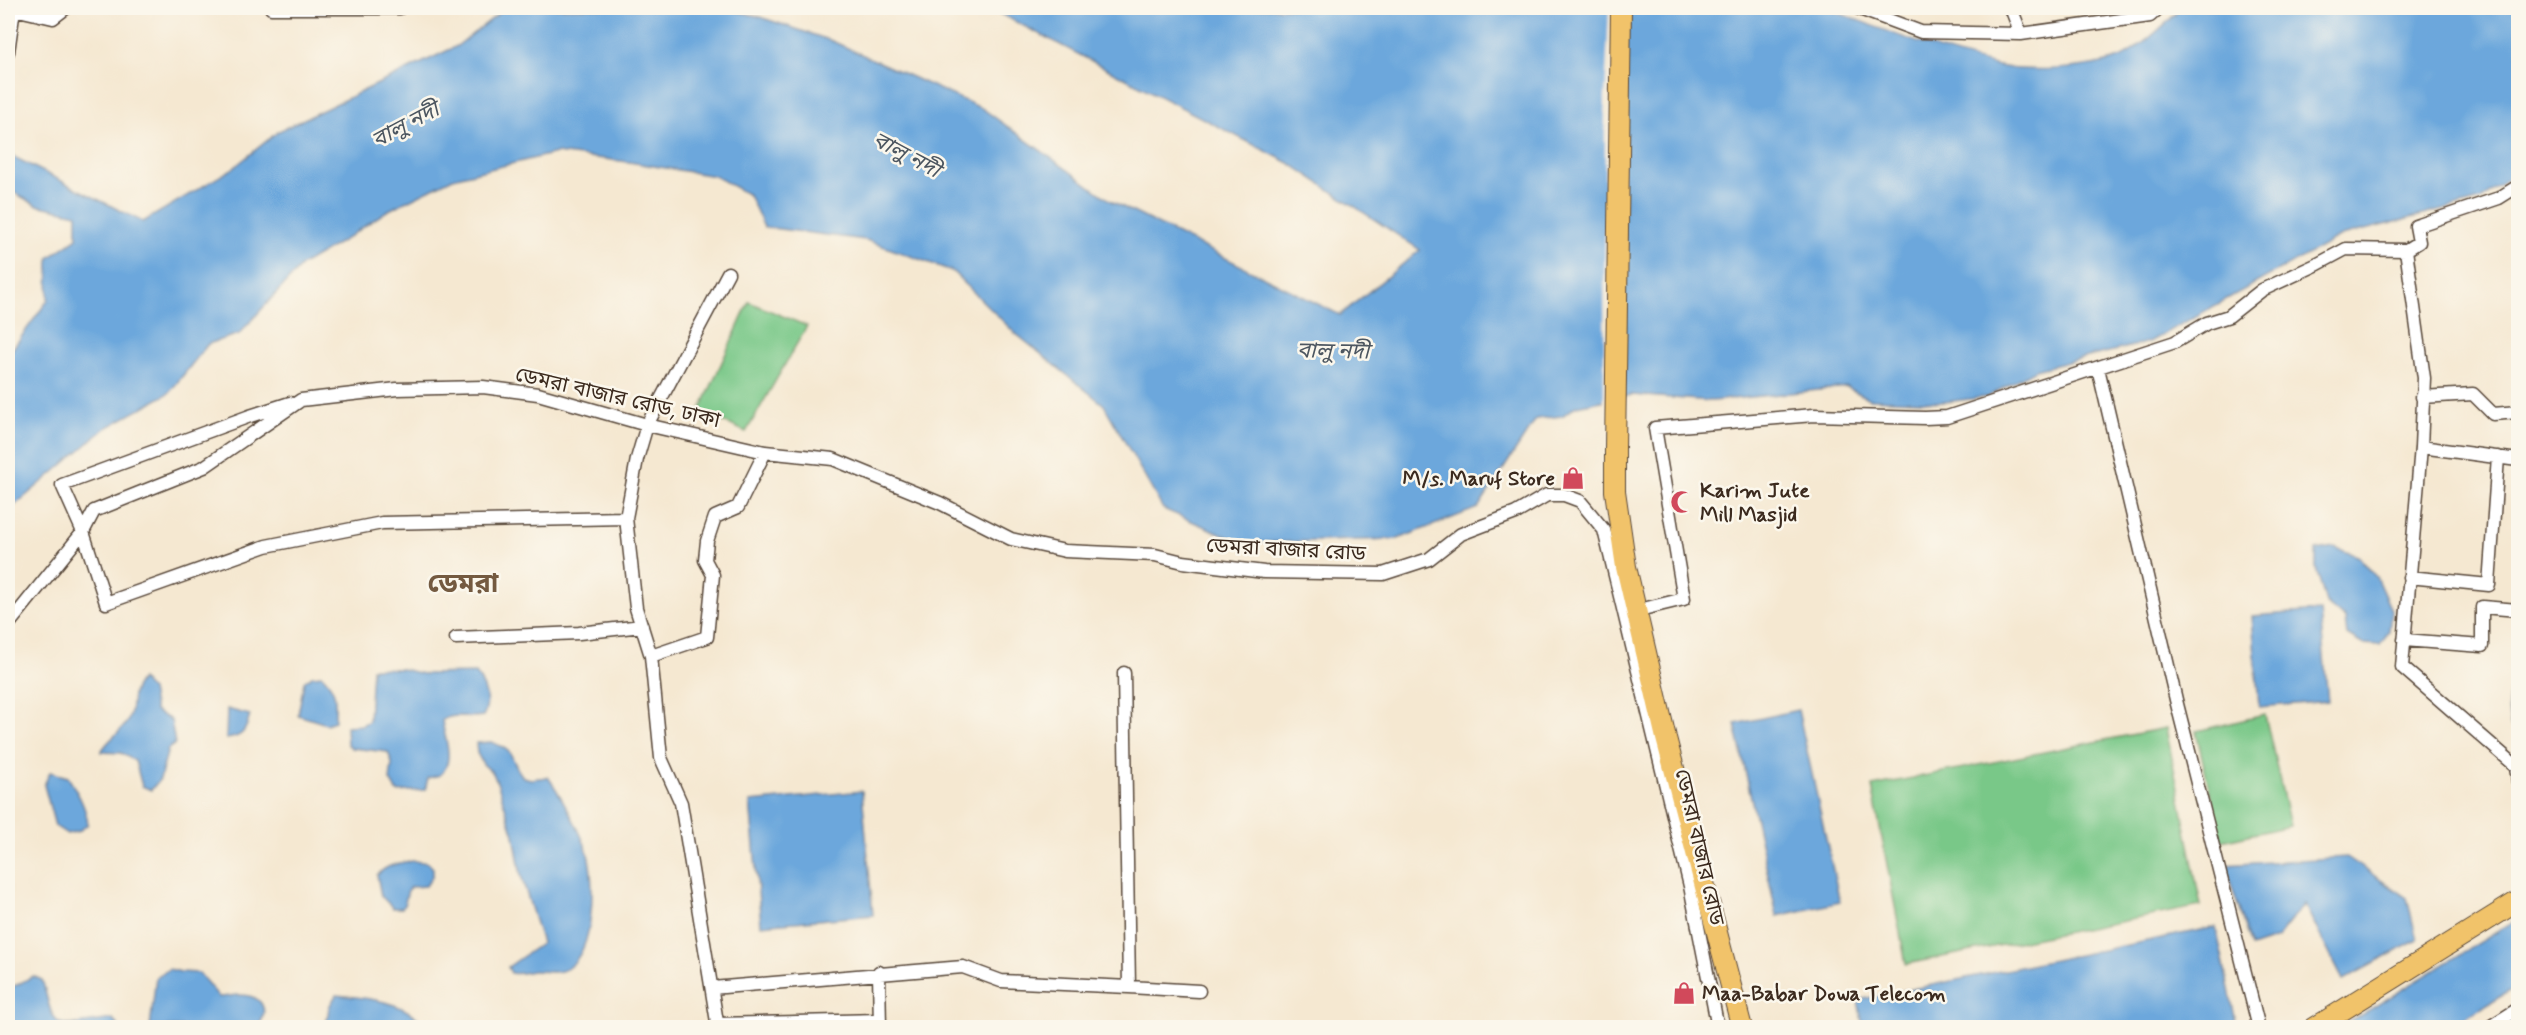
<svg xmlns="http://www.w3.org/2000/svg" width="2526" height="1035" font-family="Mynerve,'Noto Sans Bengali',sans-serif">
<rect width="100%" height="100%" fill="#fbf7ec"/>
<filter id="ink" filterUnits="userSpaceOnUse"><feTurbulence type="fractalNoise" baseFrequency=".0167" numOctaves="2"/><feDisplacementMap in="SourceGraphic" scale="12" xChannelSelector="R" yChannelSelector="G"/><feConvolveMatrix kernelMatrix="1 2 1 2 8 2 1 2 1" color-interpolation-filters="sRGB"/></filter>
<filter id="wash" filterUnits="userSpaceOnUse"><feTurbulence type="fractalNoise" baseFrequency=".008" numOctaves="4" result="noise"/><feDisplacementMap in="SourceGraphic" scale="24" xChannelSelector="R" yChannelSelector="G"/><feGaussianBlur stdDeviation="1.35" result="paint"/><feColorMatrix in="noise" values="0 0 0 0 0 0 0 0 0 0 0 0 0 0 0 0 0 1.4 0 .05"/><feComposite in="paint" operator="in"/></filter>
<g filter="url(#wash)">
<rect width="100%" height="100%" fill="#f5e8d1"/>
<path fill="#79c888" stroke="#5a7953" stroke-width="1.5" d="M749,302l58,24 -61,106 -46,-21z
M2265,715l25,111 -69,15 -25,-110z
M2166,728l35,178 -295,58 -34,-178z"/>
<path fill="#6ca7dc" stroke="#54687d" stroke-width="1.5" d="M538,8h185l34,8 75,25 151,68 128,92 229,114 80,-65 -131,-87 -300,-155h837c55,21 115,45 173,58 32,7 87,3 118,-7 18,-6 51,-37 64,-51h337v162l-37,30 -140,36 -192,106 -114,28 -48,27 -42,5 -76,-3 -22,-12 -135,14 -80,-6 -56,11 -14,10 -26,3 -58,89 -80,31 -155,4 -80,-34 -59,-104 -89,-72 -63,-62 -86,-31 -102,-13 -15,-32 -34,-19 -86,-14 -73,-9 -103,25 -66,33 -43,29 -42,25 -63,69 -31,10 -39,49 -63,35 -98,83v-156l40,-55 1,-42 28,-20v-24l-41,-9 -28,-16v-35l135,68 89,-53 47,-38 178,-85 45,-35z
M2334,547l25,10 17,20 15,33 -2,21 -9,14 -18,-1 -15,-9 -2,-16 -19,-16 -10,-35v-18z
M2320,611l8,90 -69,6 -7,-91z
M372,668l30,1 21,5 53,-1c8,12 15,29 7,43 -14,3 -28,-4 -41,4 2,18 14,40 -2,55l-12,3 -3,12 -28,2 -7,-12 2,-17 -4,-11 -36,-4 -5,-4 -1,-18 16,-1 7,-4z
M322,675c16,16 13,24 13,46l-9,3 -28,-9 6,-33 8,-6z
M141,679l10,11 4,21 16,9 4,24 -7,5 -8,30 -9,11 -9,-4 -7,-25 -14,-8 -20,-1c7,-14 25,-22 29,-37 5,-18 -2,-18 11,-36z
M2515,679h3v49l-7,-1c-4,-18 -4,-32 4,-48z
M227,709l23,6c-4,16 -7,22 -24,24z
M1798,710l42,192 -63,14 -42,-192z
M491,742c28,10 17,17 32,35l8,2 17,-2c11,15 36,60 40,77 7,29 7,94 -19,113 -11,9 -24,3 -36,4 -9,1 -13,4 -22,2l-3,-6 34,-24 -21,-68 -7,-40 -16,-50 -5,-12 -10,-9 -6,-11 -1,-10z
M50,772l18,5c9,15 18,29 20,47l-9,7 -12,3 -12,-8 -11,-41z
M862,791l11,124 -112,10 -11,-123z
M2347,857l60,41 10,42 -74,40 -39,-76 -27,34 -26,9 -26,-82z
M415,861l13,2 5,5v7l-7,11 -16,1c-5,6 -2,13 -8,21h-9l-12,-12 -4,-21c11,-11 23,-13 38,-14z
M2518,919v67l-68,41h-109z
M2216,927l21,100h-374l-5,-27z
M169,969l12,3 18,1 20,24c7,0 14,-2 20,-2 23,0 31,14 19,32h-108l6,-50z
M33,976l9,4c5,13 6,34 17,43l11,2 43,-6 6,8h-111v-40l9,-2z
M336,995c32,3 69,5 90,32h-100l3,-20z"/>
<path fill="#f5e8d1" d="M1609,8h16l-5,392 -16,4 1,-306z"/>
</g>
<g filter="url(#ink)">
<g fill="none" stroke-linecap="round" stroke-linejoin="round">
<g stroke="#574639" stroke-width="15">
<path id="minor" d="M271,8h129
M1857,8l64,24 100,2 129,-18 9,-8
M2011,8l10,26
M14,9l39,9 13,-10
M8,52l6,-43 -2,-1
M2406,250l18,128 -3,69 -19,220 114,99 2,16
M2098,368l79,336 82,324
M2422,397l51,-3 20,20 25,-2
M290,403l-40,13 -188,69 21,47 23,71 160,-57 116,-23 244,-5
M2421,447l97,13
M2409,577l80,8 9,-128
M1647,608l37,-9 -29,-171 159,-13 111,3 22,-1 228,-75 32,-19 22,-7 33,-26 56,-26 28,-15 60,1 13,-8 -3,-16 83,-28 19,-12
M8,625l75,-93 11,-21 110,-44 97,-67 96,-11 86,-2 55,7 109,31 118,27 68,7 107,44 71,36 54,12 90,4 28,7 81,10 119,2 46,-15 32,-25 55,-21 31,-18h17l16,6 24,29 86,356 28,142
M456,638l123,-5 63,-7
M2404,640l78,6v-39l36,3
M651,656l-15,-48 -10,-90 11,-59 10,-34 81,-152
M879,972l1,56
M1129,987l70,4
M712,988l251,-21 38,14 128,6 -5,-314
M717,1024l163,-4
M718,1028l-37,-225 -20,-45 -10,-102 56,-19 6,-62 -8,-15 2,-19 8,-24 23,-10 27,-55
M2488,1028l30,-19"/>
</g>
<g stroke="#574639" stroke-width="22">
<path id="primary" d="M1621,8l-6,442v41l11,76 40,171 76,290
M2314,1028l204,-127"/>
</g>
<use href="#minor" stroke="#fff" stroke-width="12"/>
<use href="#primary" stroke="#f1c36a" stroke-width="20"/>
</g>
</g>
<defs>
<g id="shop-bare" transform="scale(1.8)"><path d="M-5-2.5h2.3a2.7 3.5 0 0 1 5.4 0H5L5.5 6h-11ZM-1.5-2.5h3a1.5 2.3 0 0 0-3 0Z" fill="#d1495b" stroke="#fbf7ec" stroke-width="2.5" paint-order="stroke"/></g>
<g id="mosque-bare" transform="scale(1.8)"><path d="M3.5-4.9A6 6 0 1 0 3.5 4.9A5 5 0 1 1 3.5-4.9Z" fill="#d1495b" stroke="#fbf7ec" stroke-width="2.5" paint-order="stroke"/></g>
</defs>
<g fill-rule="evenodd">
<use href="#shop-bare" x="1573" y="478"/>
<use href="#mosque-bare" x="1682" y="502"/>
<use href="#shop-bare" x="1684" y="993"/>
</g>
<g text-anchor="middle" stroke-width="5" stroke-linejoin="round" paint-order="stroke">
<g font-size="21" fill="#3b2a1e" stroke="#fbf7ec">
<text transform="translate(618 397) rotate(13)" y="7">ডেমরা বাজার রোড, ঢাকা</text>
<text transform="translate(1286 549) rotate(3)" y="7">ডেমরা বাজার রোড</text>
<text transform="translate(1700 847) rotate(77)" y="7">ডেমরা বাজার রোড</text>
</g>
<g font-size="21" font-weight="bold" fill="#3b2a1e" stroke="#fbf7ec" text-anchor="start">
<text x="1555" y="485" text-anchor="end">M/s. Maruf Store</text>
<text x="1700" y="497">Karim Jute<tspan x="1700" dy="24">Mill Masjid</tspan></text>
<text x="1702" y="1000">Maa-Babar Dowa Telecom</text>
</g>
<g font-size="22" font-style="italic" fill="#4c5660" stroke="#fbf7ec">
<text transform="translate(405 124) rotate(-28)" y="8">বালু নদী</text>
<text transform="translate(907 154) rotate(28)" y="8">বালু নদী</text>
<text transform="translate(1333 350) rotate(1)" y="8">বালু নদী</text>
</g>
<g font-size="27" font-weight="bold" fill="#745a40" stroke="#fbf7ec">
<text x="463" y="592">ডেমরা</text>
</g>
</g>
<rect width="2526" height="1035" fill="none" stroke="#fbf7ec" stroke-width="30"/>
</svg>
